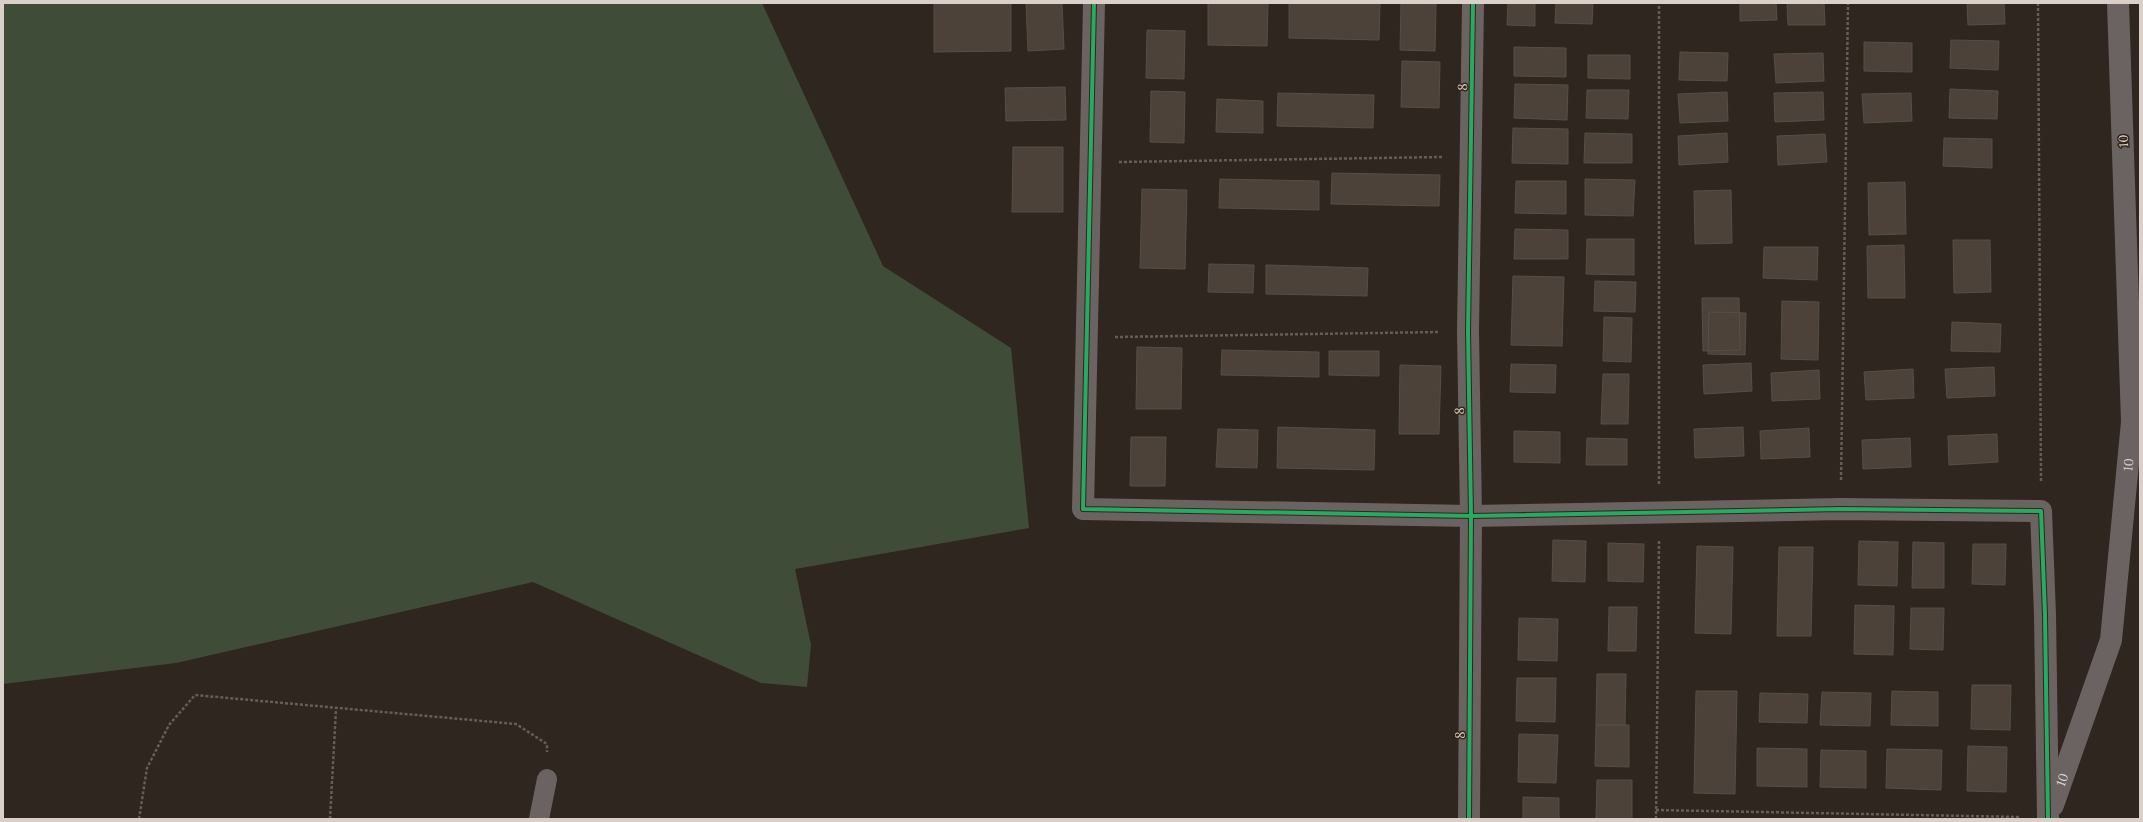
<svg xmlns="http://www.w3.org/2000/svg" width="2143" height="822" font-family="Lora,serif">
<rect width="100%" height="100%" fill="#2e261f"/>
<path fill="#3f4d38" d="M3,3h759l121,263 128,82 18,180 -234,41 16,76 -4,42 -46,-4 -228,-101 -357,81 -173,21z"/>
<path fill="#4c423a" stroke="#554f49" d="M934,3h77v48l-77,1z
M1026,3h36l2,46 -36,2z
M1208,3h60l-1,43 -59,-1z
M1289,3h91l-1,37 -90,-2z
M1401,3l35,1 -1,47 -35,-1z
M1508,3h27v23l-28,-1z
M1556,3h37l-1,21 -37,-1z
M1740,3h36l1,17 -37,1z
M1787,3h37l1,22h-37z
M1967,3h37l1,21 -37,1z
M1147,30l38,1 -1,48 -38,-1z
M1951,40l48,1 -1,29 -48,-2z
M1864,42l48,1v29l-48,-1z
M1514,47l52,1v29l-52,-1z
M1680,52l48,1 -1,28 -48,-1z
M1823,53l1,28 -48,2 -2,-29z
M1588,55h42v24l-42,-1z
M1402,61l38,1 -1,46 -38,-1z
M1515,84l53,1 -1,35 -53,-2z
M1065,87l1,33 -60,1 -1,-33z
M1950,89l48,2 -1,28 -48,-1z
M1587,90h42l-1,29 -42,-1z
M1151,91l34,1 -1,51 -34,-1z
M1727,92l1,29 -48,2 -2,-29z
M1823,92l1,28 -49,2 -1,-29z
M1278,93l96,2 -1,33 -96,-2z
M1911,93l1,28 -48,2 -2,-29z
M1217,99l46,2v32l-47,-1z
M1513,128l55,1v35l-56,-1z
M1585,133l47,1v29h-48z
M1727,133l1,29 -49,3 -1,-29z
M1825,134l2,28 -49,3 -1,-29z
M1944,138l48,1v29l-49,-2z
M1013,147h50v65h-51z
M1332,173l108,2 -1,31 -108,-2z
M1220,179l99,2v29l-100,-2z
M1585,179l50,1 -2,36 -48,-1z
M1516,181h50v33l-51,-1z
M1905,182l1,52 -37,1 -1,-52z
M1142,189l45,1 -2,79 -45,-1z
M1731,190l1,53 -37,1 -1,-53z
M1515,229l53,1v29h-54z
M1587,239h47v36l-48,-1z
M1953,240h37l1,52 -37,1z
M1904,245l1,53h-37l-1,-52z
M1764,247h54l-1,33 -54,-2z
M1209,264l45,1 -1,28 -45,-1z
M1266,265l102,3 -1,28 -101,-2z
M1513,276l51,1 -2,69 -51,-1z
M1595,281l41,1 -1,30 -41,-1z
M1702,298h37l1,52 -37,1z
M1782,301l37,1 -1,58 -37,-1z
M1709,312l37,1 -1,42 -37,-1z
M1604,317l28,1 -1,44 -28,-1z
M1952,322l49,2 -1,28 -49,-1z
M1137,347l45,1 -1,61h-45z
M1222,350l97,2v25l-98,-2z
M1329,351h50v25l-50,-1z
M1751,363l1,28 -48,3 -1,-29z
M1511,364l45,1 -1,28 -45,-1z
M1400,365l41,1 -2,68h-40z
M1994,367l1,29 -48,2 -2,-29z
M1913,369l1,29 -48,2 -2,-28z
M1819,370l1,29 -48,2 -1,-28z
M1603,374h26l-1,50h-27z
M1278,427l97,3 -1,40 -97,-2z
M1743,427l1,29 -49,2 -1,-29z
M1809,428l1,29 -49,2 -1,-28z
M1218,429l40,1 -1,38 -41,-1z
M1514,431l46,1v31l-46,-1z
M1997,434l1,28 -49,3 -1,-29z
M1131,437h35l-1,49h-35z
M1587,438l40,1v26h-41z
M1910,438l1,29 -48,2 -1,-29z
M1553,540l33,1 -1,41 -33,-1z
M1859,541l39,1 -1,44 -39,-1z
M1913,542l31,1v45h-32z
M1608,543l36,1 -1,38 -35,-1z
M1973,544h33l-1,41 -33,-1z
M1697,546l36,1 -2,87 -36,-1z
M1779,547h34l-2,89h-34z
M1855,605l39,1 -1,49 -39,-1z
M1609,607h28l-1,44h-28z
M1911,608h33l-1,42 -33,-1z
M1519,618l39,1 -1,42 -39,-1z
M1597,674h29l-1,51h-29z
M1517,678h39l-1,44 -39,-1z
M1972,685h39l-1,45 -39,-1z
M1696,691h41l-2,103 -41,-1z
M1892,691l46,1v34l-47,-1z
M1822,692l49,1 -1,33 -50,-1z
M1760,693l48,1 -1,29 -48,-1z
M1596,725h33v42l-34,-1z
M1519,734l39,1 -2,48 -38,-1z
M1968,746l39,1 -1,45 -39,-1z
M1757,748l50,1v38l-50,-1z
M1887,749l55,1 -1,40 -55,-2z
M1821,750l45,1v37l-46,-1z
M1597,780h35v39h-36z
M1523,797l36,1v21h-36z"/>
<g fill="none" stroke-linecap="round" stroke-linejoin="round">
<path stroke="#645d5a" stroke-width="2.5" stroke-dasharray="3 2" stroke-linecap="butt" d="M2038,3l3,480
M1119,162l323,-5
M1115,337l325,-5
M1841,480l7,-477
M1659,484v-481
M1656,810l364,7
M139,819l8,-51 22,-43 26,-30 321,29 31,20v8
M330,819l6,-110
M1656,819l3,-278"/>
<path stroke="#6a6361" stroke-width="20" d="M539,819l8,-40"/>
<g stroke="#6a6361" stroke-width="22">
<path d="M1094,3l-11,506 388,7 370,-7 200,2 4,104 3,203"/>
<path id="s1" d="M2053,805l58,-165 21,-218 -14,-419"/>
<path d="M1469,819l2,-303 -3,-185 5,-328"/>
</g>
<g stroke="#342519" stroke-width="6">
<path id="cycleway" d="M1094,3l-11,506 388,7 370,-7 200,2 4,104 3,204
M1469,819l2,-303 -3,-185 5,-328"/>
</g>
<use href="#cycleway" stroke="#26ab63" stroke-width="4"/>
</g>
<g text-anchor="middle" stroke-width="3" stroke-linejoin="round" paint-order="stroke">
<g font-size="13" fill="#dad0c9" stroke="#342519">
<text transform="translate(1462 87) rotate(-89)" y="5">8</text>
<text transform="translate(2123 141) rotate(-92)" y="5">10</text>
<text transform="translate(1459 411) rotate(-91)" y="5">8</text>
<text dy="5" stroke="none"><textPath href="#s1" startOffset="351">10</textPath></text>
<text transform="translate(1460 735) rotate(-90)" y="5">8</text>
<text dy="5" stroke="none"><textPath href="#s1" startOffset="27">10</textPath></text>
</g>
</g>
<rect width="2143" height="822" fill="none" stroke="#dad0c9" stroke-width="8"/>
</svg>
